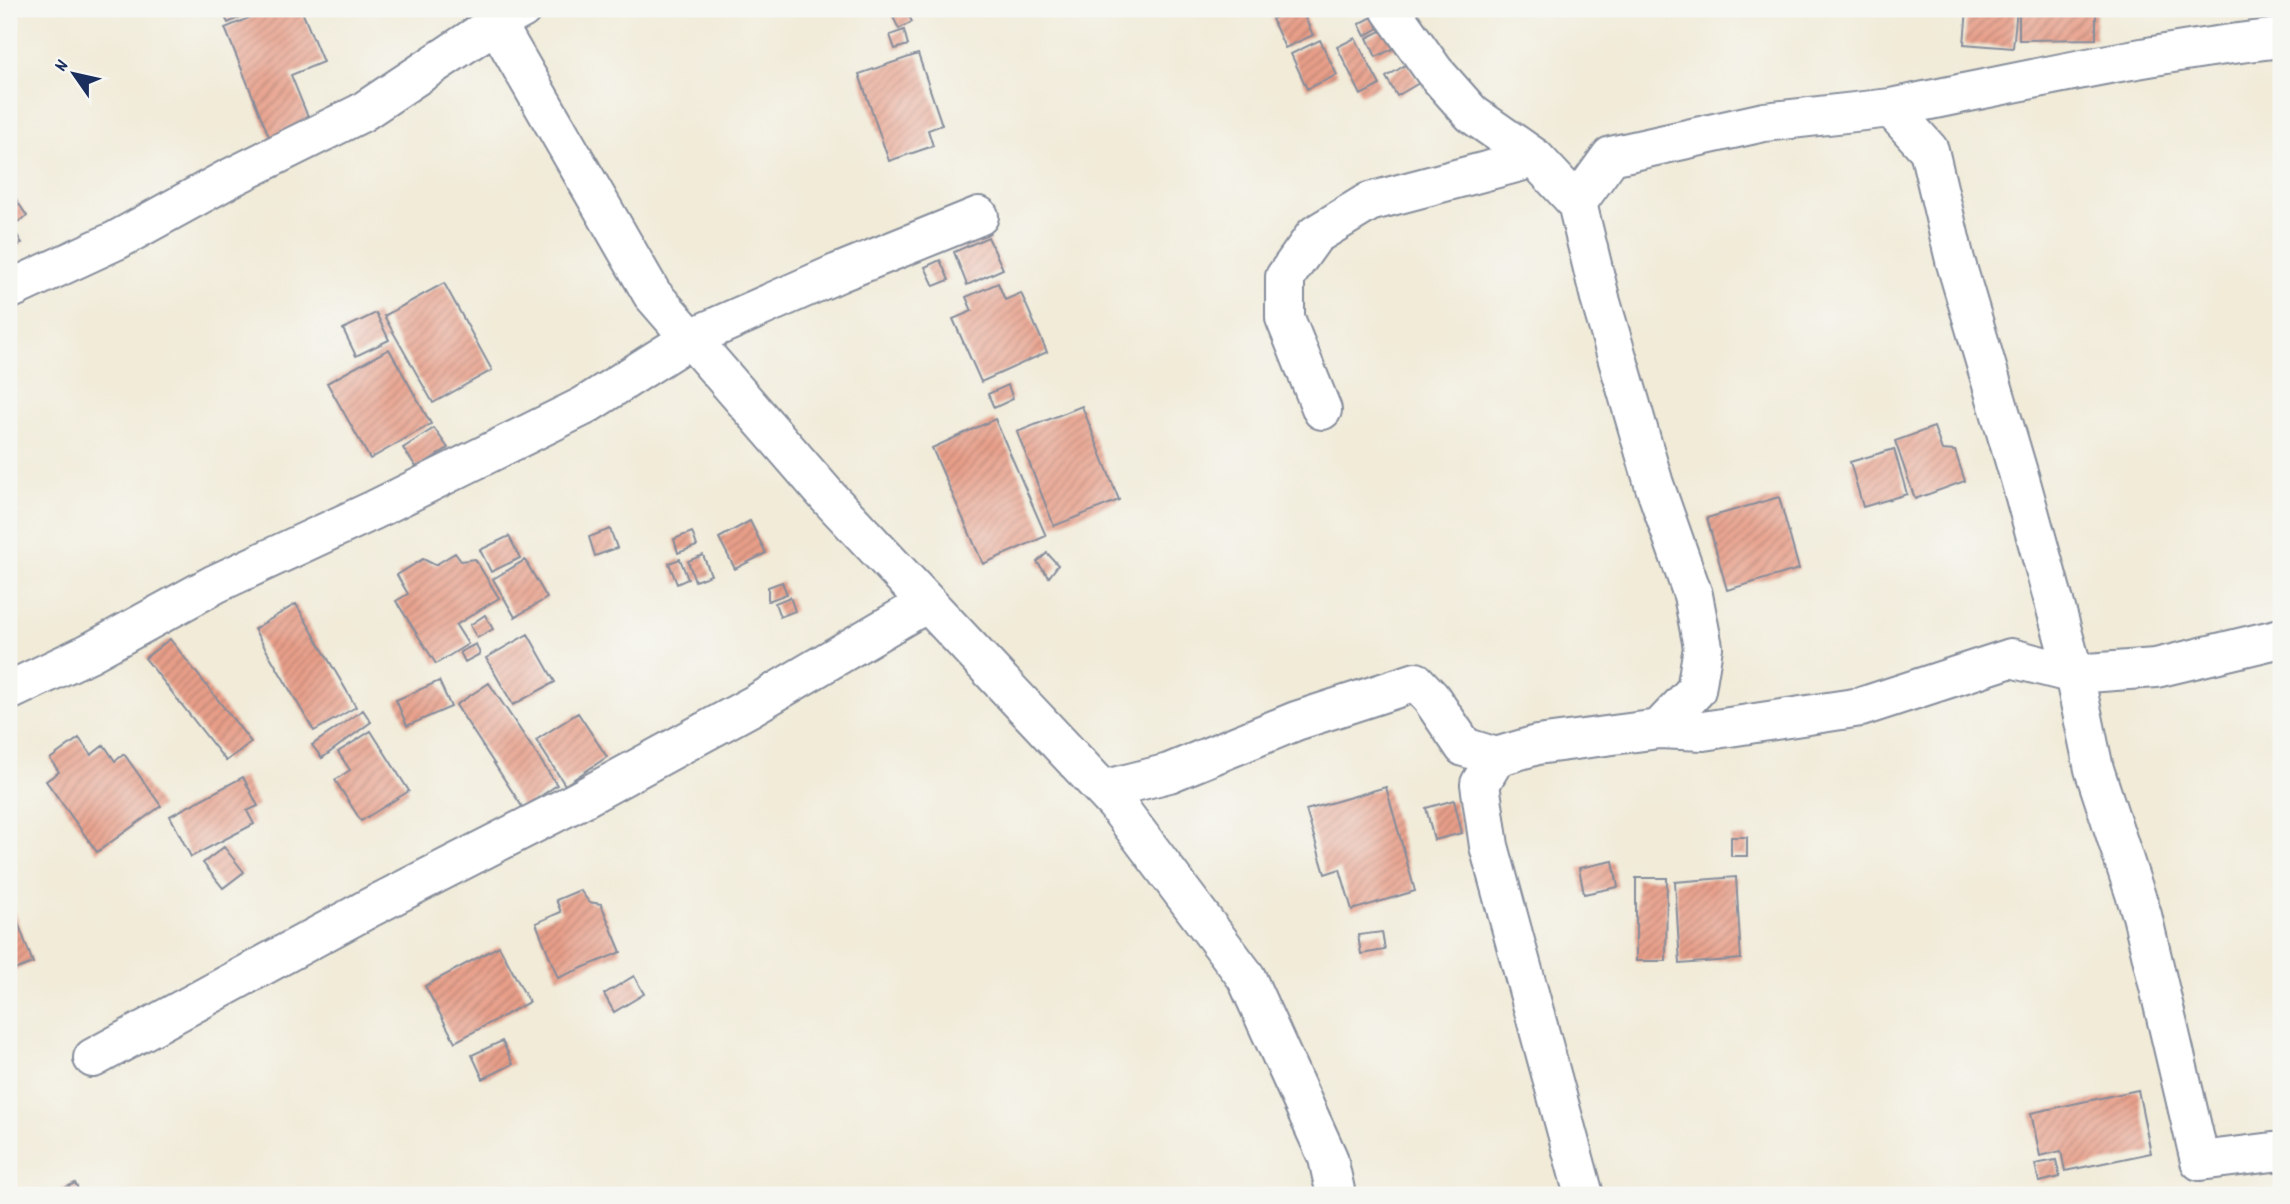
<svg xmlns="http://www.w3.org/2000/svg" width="2290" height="1204" font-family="Dekko,sans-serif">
<defs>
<pattern id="building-hatch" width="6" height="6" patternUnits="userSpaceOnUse" patternTransform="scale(1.75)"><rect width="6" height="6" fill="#e89f89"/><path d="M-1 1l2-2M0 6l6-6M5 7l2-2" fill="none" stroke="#bb8273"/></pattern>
</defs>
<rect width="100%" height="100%" fill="#f6f6f2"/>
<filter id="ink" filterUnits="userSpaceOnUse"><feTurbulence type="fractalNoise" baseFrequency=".0143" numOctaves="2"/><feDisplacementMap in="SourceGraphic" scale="14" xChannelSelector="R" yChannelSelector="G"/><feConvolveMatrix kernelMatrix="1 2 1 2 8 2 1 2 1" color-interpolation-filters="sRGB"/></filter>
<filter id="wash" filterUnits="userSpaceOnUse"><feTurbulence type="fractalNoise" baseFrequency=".00686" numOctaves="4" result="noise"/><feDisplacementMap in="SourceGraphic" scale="28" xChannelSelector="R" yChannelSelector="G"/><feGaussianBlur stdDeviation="1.57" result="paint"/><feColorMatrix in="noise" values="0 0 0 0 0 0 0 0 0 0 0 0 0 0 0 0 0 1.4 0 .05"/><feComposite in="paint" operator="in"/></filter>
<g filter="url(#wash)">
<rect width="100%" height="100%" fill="#f1ebd8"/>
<g id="blocks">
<path fill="url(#building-hatch)" d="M221,9h37l-30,14z
M270,9h31l22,53 -32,13 19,47 -40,17 -45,-111z
M906,9l6,13 -13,7 -7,-14z
M1293,9h8l12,26 -28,13 -13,-29z
M1967,9h50l-4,39 -49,-4z
M2019,9h77v30l-77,1z
M1378,14l6,11 -19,11 -6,-12z
M1389,27l10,19 -23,11 -9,-19z
M904,30l4,15 -13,4 -5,-14z
M1355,38l25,47 -19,10 -24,-48z
M1320,40l17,35 -30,14 -16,-35z
M918,54l24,71 -14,5 5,16 -44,15 -30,-87z
M1407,64l12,19 -22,13 -11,-19z
M11,192l16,24 -16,10 11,17 -13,8v-58z
M988,237l15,32 -36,16 -13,-33z
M940,260l9,20 -15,6 -9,-19z
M444,283l48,87 -59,33 -49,-87z
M998,283l7,17 16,-7 26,59 -66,30 -28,-63 19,-8 -6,-14z
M376,313l13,27 -33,16 -13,-27z
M389,349l42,75 -61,35 -43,-76z
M1008,385l5,14 -19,9 -6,-14z
M1082,406l37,94 -65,26 -37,-94z
M995,419l51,117 -63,28 -51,-116z
M1934,427l8,23 13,1 10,30 -50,18 -20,-58z
M434,428l14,20 -31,20 -14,-20z
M1894,449l13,45 -44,13 -13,-45z
M1779,497l20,72 -72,21 -20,-72z
M750,521l16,32 -31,16 -16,-31z
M610,529l7,19 -22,8 -6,-19z
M692,532l5,14 -19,7 -4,-14z
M509,536l11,22 -29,14 -11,-22z
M455,553l6,8 14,-2 24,39 -43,27 12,19 -32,20 -40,-63 12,-7 -11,-19 26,-16 12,6z
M1047,553l11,12 -9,12 -12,-15z
M703,555l8,20 -16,6 -7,-20z
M680,559l8,20 -11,5 -8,-21z
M525,560l22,38 -32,19 -22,-38z
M782,582l5,12 -19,7v-14z
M790,597l5,14 -15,6 -5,-14z
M296,604l60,103 -42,24 -60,-102z
M485,615l8,14 -16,9 -7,-13z
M528,634l27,48 -42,23 -27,-47z
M170,639l81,103 -25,19 -81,-103z
M476,644l4,10 -15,8 -5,-10z
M439,681l12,26 -44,19 -11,-26z
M489,683l68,102 -34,23 -67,-103z
M363,710l8,12 -49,36 -10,-13z
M578,713l29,44 -42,28 -29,-45z
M371,731l38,60 -48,30 -26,-41 15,-10 -12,-18z
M79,738l12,17 13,-10 11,16 9,-7 37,52 -64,46 -51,-71 13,-9 -9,-13z
M243,777l15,29 -11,5 7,13 -63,33 -21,-41z
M1386,787l29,104 -63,19 -12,-41 -15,5 -19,-64z
M1454,800l8,33 -28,7 -8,-32z
M1731,837h16v19h-16z
M224,847l20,25 -21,16 -20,-25z
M1613,861l5,26 -34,7 -5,-26z
M1736,877l5,82 -61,5 -5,-82z
M1636,878h31l-1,83h-30z
M580,890l9,12 12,2 20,48 -63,26 -22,-55 25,-11 -5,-12z
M14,912l19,51 -24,9v-58z
M1382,932l3,18 -24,4 -3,-19z
M499,946l30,56 -74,40 -30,-56z
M634,976l10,18 -30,18 -10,-18z
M502,1041l11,23 -30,15 -11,-24z
M2138,1090l13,63 -86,18 -4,-20 -21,5 -9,-43z
M2056,1160l4,17 -21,5 -4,-18z
M75,1183l6,12h-31z"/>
</g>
</g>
<g filter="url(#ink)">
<use href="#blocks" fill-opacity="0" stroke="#868d9b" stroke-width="2"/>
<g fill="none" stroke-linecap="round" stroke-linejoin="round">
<g stroke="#868d9b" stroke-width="42">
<path id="street" d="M490,9l6,14 156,271 177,204 287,306 130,173 82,181 8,37
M1390,9l44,62 38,43 63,44
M9,290l108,-50 111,-61 133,-66 135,-90 26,-14
M1322,410l-37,-92v-41l30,-42 54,-33 166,-44 42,45
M2281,638l-125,30 -82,6 20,95 48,146 58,246 81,-10
M9,691l80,-38 126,-69 159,-74 210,-104 107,-68 147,-65 141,-57
M1659,729l37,-39 7,-43 -10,-52 -39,-111 -53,-182 -24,-99 34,-47 153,-34 127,-14
M1103,790l66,-17 127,-52 120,-39 15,16 33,49 32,10
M93,1058l278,-151 205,-105 176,-96 175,-103
M1584,1195l-95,-349 -9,-62 16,-27 41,-12 122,-16 44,2 158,-24 150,-49 63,16 -54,-195 -65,-219 -26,-110 -38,-42c129,-26 259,-56 390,-70"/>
</g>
<use href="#street" stroke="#fff" stroke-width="38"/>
</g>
</g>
<rect width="2290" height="1204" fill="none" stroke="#f6f6f2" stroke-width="35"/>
<g transform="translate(74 74) rotate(304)" stroke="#f6f6f2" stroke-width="5" paint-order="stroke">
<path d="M0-5L12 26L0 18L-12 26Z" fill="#1b2f5e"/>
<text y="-10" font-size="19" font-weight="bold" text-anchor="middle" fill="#1b2f5e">N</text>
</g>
</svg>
